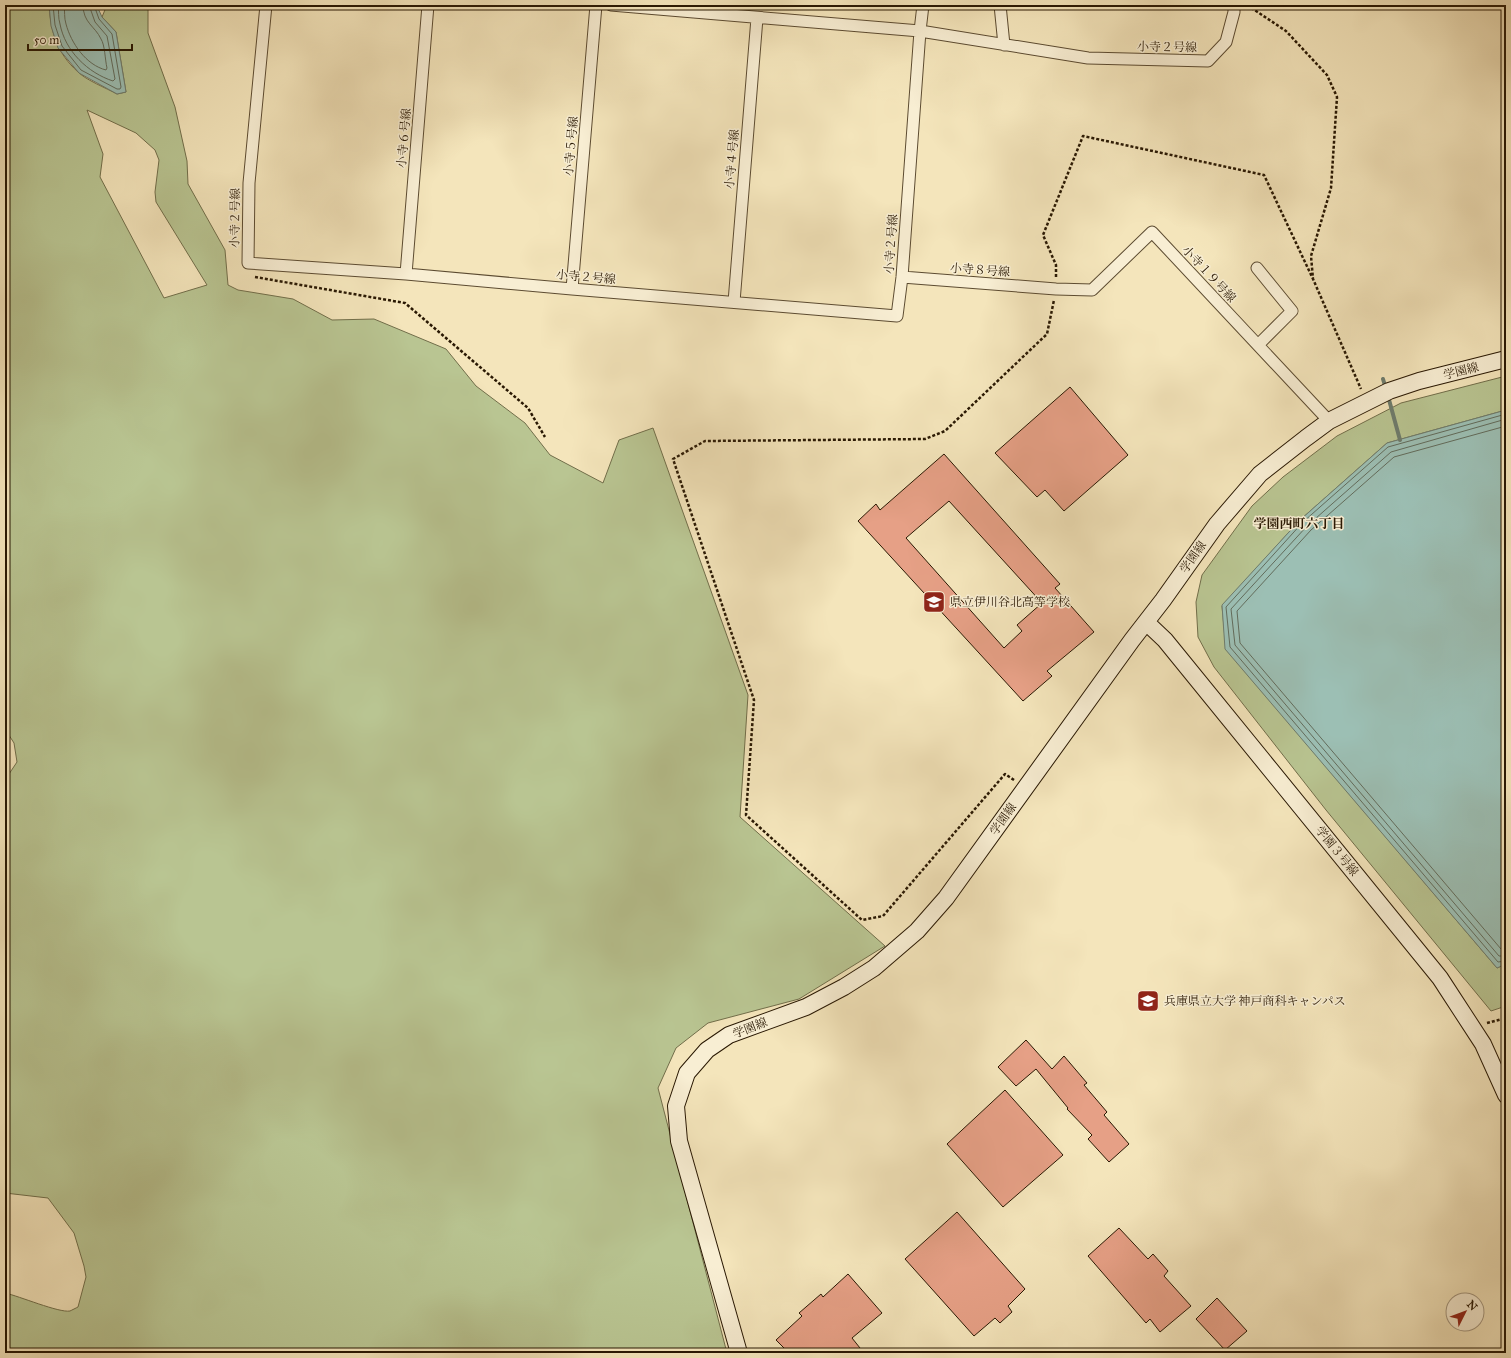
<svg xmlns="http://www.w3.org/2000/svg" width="1511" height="1358" font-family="'IM FELL Great Primer','Noto Serif JP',serif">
<rect width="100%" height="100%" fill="#f4e5bb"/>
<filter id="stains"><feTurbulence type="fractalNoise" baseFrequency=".005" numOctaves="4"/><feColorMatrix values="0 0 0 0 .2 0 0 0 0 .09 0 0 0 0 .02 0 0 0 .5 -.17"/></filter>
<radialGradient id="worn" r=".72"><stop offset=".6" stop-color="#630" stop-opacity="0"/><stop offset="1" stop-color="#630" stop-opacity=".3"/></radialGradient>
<path fill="#b9c592" stroke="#716e4a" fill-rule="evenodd" d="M5,5h44c2,28 8,48 29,67 8,8 28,16 39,22l9,-2 -10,-60 -14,-15 5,-12h41v28l27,74 12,54 1,23 37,66 3,35 10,5 55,9 39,21 42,-1 72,30 30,37 49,37 25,32 53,28 16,-43 34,-12 95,267 -8,122 145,129 -86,53 -91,24 -32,25 -18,40 69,265h-722v-60c14,3 54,20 65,18 2,-1 6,-3 8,-4l8,-30 -2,-11 -10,-33 -26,-35 -43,-5v-413l12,-18 -3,-19 -9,-14zM87,110l49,23 19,17 4,10 -4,32 1,10 51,83 -43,13 -64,-121 3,-23z
M1506,376v34l-119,33 -87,77 -78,86 4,43 271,319 9,-4v42l-15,5 -165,-201 -112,-143 -16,-30 -2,-35 6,-27 50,-69 31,-29 54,-41 64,-33z"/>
<path fill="#9cbfb4" stroke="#6e7c6d" d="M49,5l48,1 5,11 14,15 10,60 -9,2 -38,-21 -21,-25 -7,-22z
M1506,410v554l-9,4 -272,-319 -3,-44 78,-85 87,-77z"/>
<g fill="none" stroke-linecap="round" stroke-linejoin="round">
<path stroke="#626c5c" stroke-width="1" d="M53,5l2,20 7,21 19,24 36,19h3l1,-2 -9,-53 -13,-15 -5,-14
M58,5c1,6 0,13 2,19 5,27 28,49 53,57l2,-2 -8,-43 -12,-14 -6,-17
M64,5c1,6 0,13 2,19 5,19 20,41 40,46l1,-2c-2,-8 -2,-23 -6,-29 -6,-13 -18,-16 -18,-34
M1506,414l-118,33 -85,75 -77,85 4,40 268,315 8,-1
M1506,419l-115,33 -84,74 -76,83 4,36 264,311h7
M1506,426l-112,31 -83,73 -74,81 3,32 261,306 5,1"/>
<path stroke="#6e7c6d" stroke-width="4" d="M1502,5l4,22
M1383,379l3,10
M1388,396l12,44"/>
</g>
<path fill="#e6a086" stroke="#291803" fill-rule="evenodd" d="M1070,387l58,68 -64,56 -19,-21 -8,7 -42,-44z
M944,454l116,130 -5,4 39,44 -47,39 5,5 -29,25 -165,-180 18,-17 4,6zM949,501l93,102 -25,22 5,6 -18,17 -98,-110z
M1026,1040l26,29 12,-13 23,27 -3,2 23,27 -3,3 25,29 -20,18 -21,-23 4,-4 -25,-26 1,-1 -32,-39 -20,17 -18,-19z
M1005,1090l58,65 -60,52 -56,-63z
M957,1212l68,77 -17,17 4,6 -12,11 -5,-5 -21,18 -69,-77z
M1119,1228l29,31 5,-5 15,17 -4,5 27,30 -31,26 -10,-13 -4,4 -58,-67z
M848,1274l34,39 -30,25 12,15h-75l-13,-13 26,-24 -3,-3 22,-19 2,3z
M1217,1298l30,33 -22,19 -29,-31z"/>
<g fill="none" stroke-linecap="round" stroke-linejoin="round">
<g stroke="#5c4b31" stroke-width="13">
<path id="street" d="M266,5l-17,178 -1,80 158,11 166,15 325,27 5,-39 18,-246 -309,-26
M923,5l-3,26 168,27 120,3 18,-19 8,-30v-7
M1000,5l4,40
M1257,268l35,43 -34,34
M406,274l22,-269
M902,277l154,12 36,1 60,-58 177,189
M572,289l24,-284
M734,302l23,-284"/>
</g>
<g stroke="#291803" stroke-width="18">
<path id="secondary" d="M1146,622l19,18 275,338 43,66 23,51
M739,1353l-60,-212 -3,-35 11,-33 20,-23 22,-15 77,-28 38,-20 30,-19 43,-37 29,-33 186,-258 31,-40 54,-76 43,-50 46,-36 23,-17 60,-30 30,-10 87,-22"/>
</g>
<path stroke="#291803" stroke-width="2.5" stroke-dasharray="3 2" stroke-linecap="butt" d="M1247,5l39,26 41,44 10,22 -6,91 -20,68 2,23 48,110
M255,277l150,26 123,105 17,29
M1056,277v-12l-13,-30 40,-99 181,39 49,104
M1014,780l-9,-6 -122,142 -21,4 -116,-105 8,-115 -81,-241 32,-18 220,-2 20,-8 102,-97 7,-34
M1487,1023l19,-5"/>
<use href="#street" stroke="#f8eed3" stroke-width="11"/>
<use href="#secondary" stroke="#f8eed3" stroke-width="16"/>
</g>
<defs>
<g id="school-square" transform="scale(1.15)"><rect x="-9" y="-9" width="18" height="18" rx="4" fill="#8f2418" stroke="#f8eed3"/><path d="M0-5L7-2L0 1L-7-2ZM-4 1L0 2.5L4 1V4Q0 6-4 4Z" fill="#fff"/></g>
<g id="university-square" transform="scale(1.15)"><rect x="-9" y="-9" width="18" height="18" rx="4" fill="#8f2418" stroke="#f8eed3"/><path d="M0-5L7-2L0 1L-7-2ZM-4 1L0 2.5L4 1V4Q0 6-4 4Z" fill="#fff"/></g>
</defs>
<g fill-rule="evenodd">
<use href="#school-square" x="934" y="602"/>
<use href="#university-square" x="1148" y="1001"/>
</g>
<g text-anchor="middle" stroke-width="3" stroke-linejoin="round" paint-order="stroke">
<g font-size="12" fill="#291803" stroke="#f8eed3">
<text transform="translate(1167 47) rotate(1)" y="4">小寺２号線</text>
<text transform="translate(404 138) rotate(-85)" y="4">小寺６号線</text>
<text transform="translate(571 146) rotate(-85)" y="4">小寺５号線</text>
<text transform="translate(732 159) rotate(-85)" y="4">小寺４号線</text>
<text transform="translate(235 218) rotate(-89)" y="4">小寺２号線</text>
<text transform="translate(891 244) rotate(-86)" y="4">小寺２号線</text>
<text transform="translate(980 270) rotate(4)" y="4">小寺８号線</text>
<text transform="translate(1209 274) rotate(47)" y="4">小寺１９号線</text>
<text transform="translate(586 277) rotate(5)" y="4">小寺２号線</text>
<text transform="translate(1461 371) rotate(-14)" y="4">学園線</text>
<text transform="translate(1193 557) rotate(-55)" y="4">学園線</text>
<text transform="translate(1003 819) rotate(-54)" y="4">学園線</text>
<text transform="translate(1337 851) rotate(51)" y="4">学園３号線</text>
<text transform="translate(750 1028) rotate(-21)" y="4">学園線</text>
</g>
<g font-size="12" fill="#291803" stroke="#f8eed3" text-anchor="start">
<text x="950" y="606">県立伊川谷北高等学校</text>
<text x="1164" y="1005">兵庫県立大学 神戸商科キャンパス</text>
</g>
<g font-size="13" font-weight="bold" fill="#291803" stroke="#f8eed3">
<text x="1299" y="528">学園西町六丁目</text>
</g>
</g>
<rect width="1511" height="1358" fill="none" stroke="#f4e5bb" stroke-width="20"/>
<rect x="6" y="6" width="1499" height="1346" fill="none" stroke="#291803" stroke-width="2"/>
<rect x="10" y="10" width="1491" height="1338" fill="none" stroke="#291803"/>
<g transform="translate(1465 1312) rotate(48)"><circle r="19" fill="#f8eed3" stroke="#a59880"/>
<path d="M0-3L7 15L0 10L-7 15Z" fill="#8f2418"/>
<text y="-6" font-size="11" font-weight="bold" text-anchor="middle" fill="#291803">N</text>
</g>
<path d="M28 44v6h104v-6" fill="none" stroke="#291803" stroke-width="2"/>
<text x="34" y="44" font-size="12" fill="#291803" stroke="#f8eed3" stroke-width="3" paint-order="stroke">50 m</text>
<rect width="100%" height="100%" filter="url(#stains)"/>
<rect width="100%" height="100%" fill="url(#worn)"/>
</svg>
